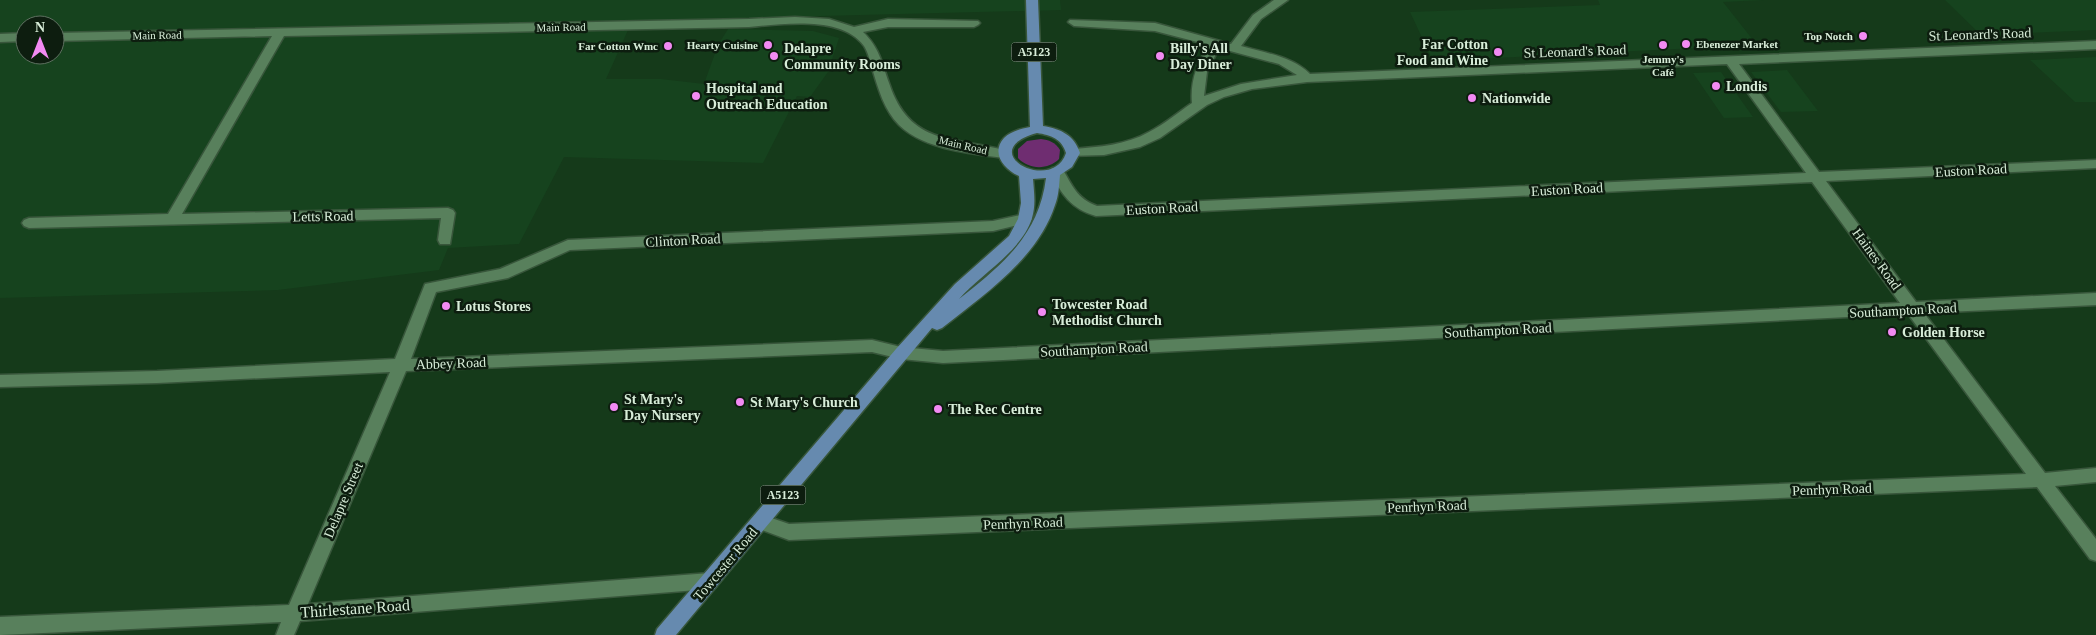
<svg xmlns="http://www.w3.org/2000/svg" width="2096" height="635" font-family="Georgia,serif">
<rect width="100%" height="100%" fill="#153a1a"/>
<path fill="#16431e" fill-rule="evenodd" d="M0,0h1060l1,10 -356,9 -77,11 -22,49h55l43,5 14,-39 10,-16 85,2 26,7 -11,34 -18,25 -13,-1 -34,67 -199,-6 -45,87 -71,4 -9,22 -161,20 -278,8zM25,25h30v30h-30z
M1598,0h166l-41,2 34,43 -324,16 -23,-49 190,-7z
M1945,0h151v30l-115,5z
M2096,57v45h-21l-45,-42z
M1787,70l31,41 -37,1 -30,-40z
M1721,72l32,45 -29,1 -31,-45z"/>
<path fill="#6f2d71" d="M1041,139c8,1 14,3 19,11l-1,9c-11,11 -30,11 -41,-1v-9l9,-8z"/>
<g fill="none" stroke-linecap="round" stroke-linejoin="round">
<g stroke="#38563b" stroke-width="3">
<path id="minor" d="M1274,0h14l-27,19 -20,27c24,7 51,10 69,28l786,-33v8l-357,15 80,108 277,-12v8l-270,13 90,121 180,-9v12l-172,8 121,160 51,-5v14l-41,4 41,53v22l-6,-2 -53,-72 -1248,53 -35,-13 -3,-5 3,-5 6,-3 29,10 1237,-50 -118,-160 -965,49 -42,-4 -29,-7 -466,19 -98,233 402,-31 6,2 3,6 -3,6 -6,2 -410,32 -6,14h-18l5,-13 -281,13v-18l289,-12 101,-233 -233,11 -157,4v-12l157,-4 238,-12 30,-75 75,-15 68,-29 425,-19 32,-7 5,2 2,3 -2,3 -37,9 -423,19 -62,28 -72,14 -25,67 461,-19 29,7 42,4 957,-48 -88,-121 -716,34c-25,-7 -35,-22 -46,-45l2,-3h10c10,17 15,31 35,38l709,-33 -79,-109 -420,18 -55,7 -28,8 -17,8 -47,33 -20,9 -36,8 -36,1 -2,-3 2,-3 5,-1c26,-2 53,-4 76,-17 16,-8 28,-19 43,-29 -2,-22 5,-40 17,-58l-54,-14 -81,-5 -6,-4 2,-2 85,3 76,21 22,-29zM1219,48l60,16 18,11 -56,9 -37,12 3,-24z
M795,17l34,2 25,8 34,-8 90,2 2,2 -2,2 -4,2h-86l-25,5c16,15 19,31 26,51 21,64 65,53 119,68l2,3 -2,3 -5,1c-33,-5 -78,-8 -104,-33 -15,-15 -21,-37 -27,-57 -2,-7 -4,-16 -8,-22 -22,-31 -82,-22 -115,-19l-465,9 -102,178 266,-6 5,2 2,3 -5,31h-10l-2,-4 3,-22 -412,10 -5,-2 -2,-3 2,-3 5,-2 139,-4 104,-178 -217,5v-8l694,-14z
M25,33v8l-25,1v-8z"/>
</g>
<g stroke="#38563b" stroke-width="3">
<path id="major" d="M1026,0h12l5,126c18,3 31,9 37,27l-8,14 -12,8c-1,10 -1,20 -5,30 -17,53 -71,90 -113,123l-5,2 -5,-2 -256,307h-21l2,-6 239,-280 59,-65 54,-48 9,-17 3,-16 -2,-27c-14,-6 -29,-23 -15,-38 7,-7 17,-9 26,-11zM1037,133c14,2 25,6 29,20 -14,42 -94,-2 -29,-20zM1046,178c-7,57 -44,87 -87,121 22,-25 63,-48 73,-81 4,-13 2,-26 1,-39z"/>
</g>
<use href="#minor" fill="#58805c" fill-rule="evenodd"/>
<use href="#major" fill="#668aaf" fill-rule="evenodd"/>
</g>
<g fill="#f28af3" stroke="#0d1d0f" stroke-width="2">
<circle cx="1863" cy="36" r="5"/>
<circle cx="1686" cy="44" r="5"/>
<circle cx="768" cy="45" r="5"/>
<circle cx="1663" cy="45" r="5"/>
<circle cx="668" cy="46" r="5"/>
<circle cx="1498" cy="52" r="5"/>
<circle cx="774" cy="56" r="5"/>
<circle cx="1160" cy="56" r="5"/>
<circle cx="1716" cy="86" r="5"/>
<circle cx="696" cy="96" r="5"/>
<circle cx="1472" cy="98" r="5"/>
<circle cx="446" cy="306" r="5"/>
<circle cx="1042" cy="312" r="5"/>
<circle cx="1892" cy="332" r="5"/>
<circle cx="740" cy="402" r="5"/>
<circle cx="614" cy="407" r="5"/>
<circle cx="938" cy="409" r="5"/>
</g>
<g text-anchor="middle" stroke-width="5" stroke-linejoin="round" paint-order="stroke">
<g font-size="11" fill="#d8edd9" stroke="#0d1d0f">
<text transform="translate(561 27) rotate(-1)" y="4">Main Road</text>
<text transform="translate(157 35) rotate(-1)" y="4">Main Road</text>
<text transform="translate(963 145) rotate(13)" y="4">Main Road</text>
</g>
<g font-size="11" font-weight="bold" fill="#d8edd9" stroke="#0d1d0f" text-anchor="end">
<text x="1853" y="40">Top Notch</text>
<text x="1696" y="48" text-anchor="start">Ebenezer Market</text>
<text x="758" y="49">Hearty Cuisine</text>
<text x="658" y="50">Far Cotton Wmc</text>
<text x="1663" y="63" text-anchor="middle">Jemmy's<tspan x="1663" dy="13">Café</tspan></text>
</g>
<g fill="#0d1d0f" stroke="#9baf9c" stroke-width="1">
<rect x="1011.5" y="42.5" width="45" height="19" rx="4"/>
<rect x="760.5" y="485.5" width="45" height="19" rx="4"/>
</g>
<g font-size="12" font-weight="bold" fill="#d8edd9">
<text x="1034" y="56">A5123</text>
<text x="783" y="499">A5123</text>
</g>
<g font-size="14" fill="#d8edd9" stroke="#0d1d0f">
<text transform="translate(1980 34) rotate(-2)" y="5">St Leonard's Road</text>
<text transform="translate(1575 51) rotate(-2)" y="5">St Leonard's Road</text>
<text transform="translate(1971 170) rotate(-3)" y="5">Euston Road</text>
<text transform="translate(1567 189) rotate(-3)" y="5">Euston Road</text>
<text transform="translate(1162 208) rotate(-3)" y="5">Euston Road</text>
<text transform="translate(323 216) rotate(-1)" y="5">Letts Road</text>
<text transform="translate(683 240) rotate(-3)" y="5">Clinton Road</text>
<text transform="translate(1877 259) rotate(54)" y="5">Haines Road</text>
<text transform="translate(1903 310) rotate(-3)" y="5">Southampton Road</text>
<text transform="translate(1498 330) rotate(-3)" y="5">Southampton Road</text>
<text transform="translate(1094 349) rotate(-3)" y="5">Southampton Road</text>
<text transform="translate(451 363) rotate(-2)" y="5">Abbey Road</text>
<text transform="translate(1832 489) rotate(-2)" y="5">Penrhyn Road</text>
<text transform="translate(343 500) rotate(-67)" y="5">Delapre Street</text>
<text transform="translate(1427 506) rotate(-2)" y="5">Penrhyn Road</text>
<text transform="translate(1023 523) rotate(-2)" y="5">Penrhyn Road</text>
<text transform="translate(725 564) rotate(-50)" y="5">Towcester Road</text>
</g>
<g font-size="14" font-weight="bold" fill="#d8edd9" stroke="#0d1d0f" text-anchor="start">
<text x="1488" y="49" text-anchor="end">Far Cotton<tspan x="1488" dy="16">Food and Wine</tspan></text>
<text x="784" y="53">Delapre<tspan x="784" dy="16">Community Rooms</tspan></text>
<text x="1170" y="53">Billy's All<tspan x="1170" dy="16">Day Diner</tspan></text>
<text x="1726" y="91">Londis</text>
<text x="706" y="93">Hospital and<tspan x="706" dy="16">Outreach Education</tspan></text>
<text x="1482" y="103">Nationwide</text>
<text x="1052" y="309">Towcester Road<tspan x="1052" dy="16">Methodist Church</tspan></text>
<text x="456" y="311">Lotus Stores</text>
<text x="1902" y="337">Golden Horse</text>
<text x="624" y="404">St Mary's<tspan x="624" dy="16">Day Nursery</tspan></text>
<text x="750" y="407">St Mary's Church</text>
<text x="948" y="414">The Rec Centre</text>
</g>
<g font-size="16" fill="#d8edd9" stroke="#0d1d0f">
<text transform="translate(355 608) rotate(-4)" y="6">Thirlestane Road</text>
</g>
</g>
<g transform="translate(40 40)"><circle r="24" fill="#0d1d0f" stroke="#5e7060"/>
<path d="M0-4L9 19L0 12L-9 19Z" fill="#f28af3"/>
<text y="-8" font-size="14" font-weight="bold" text-anchor="middle" fill="#d8edd9">N</text>
</g>
</svg>
